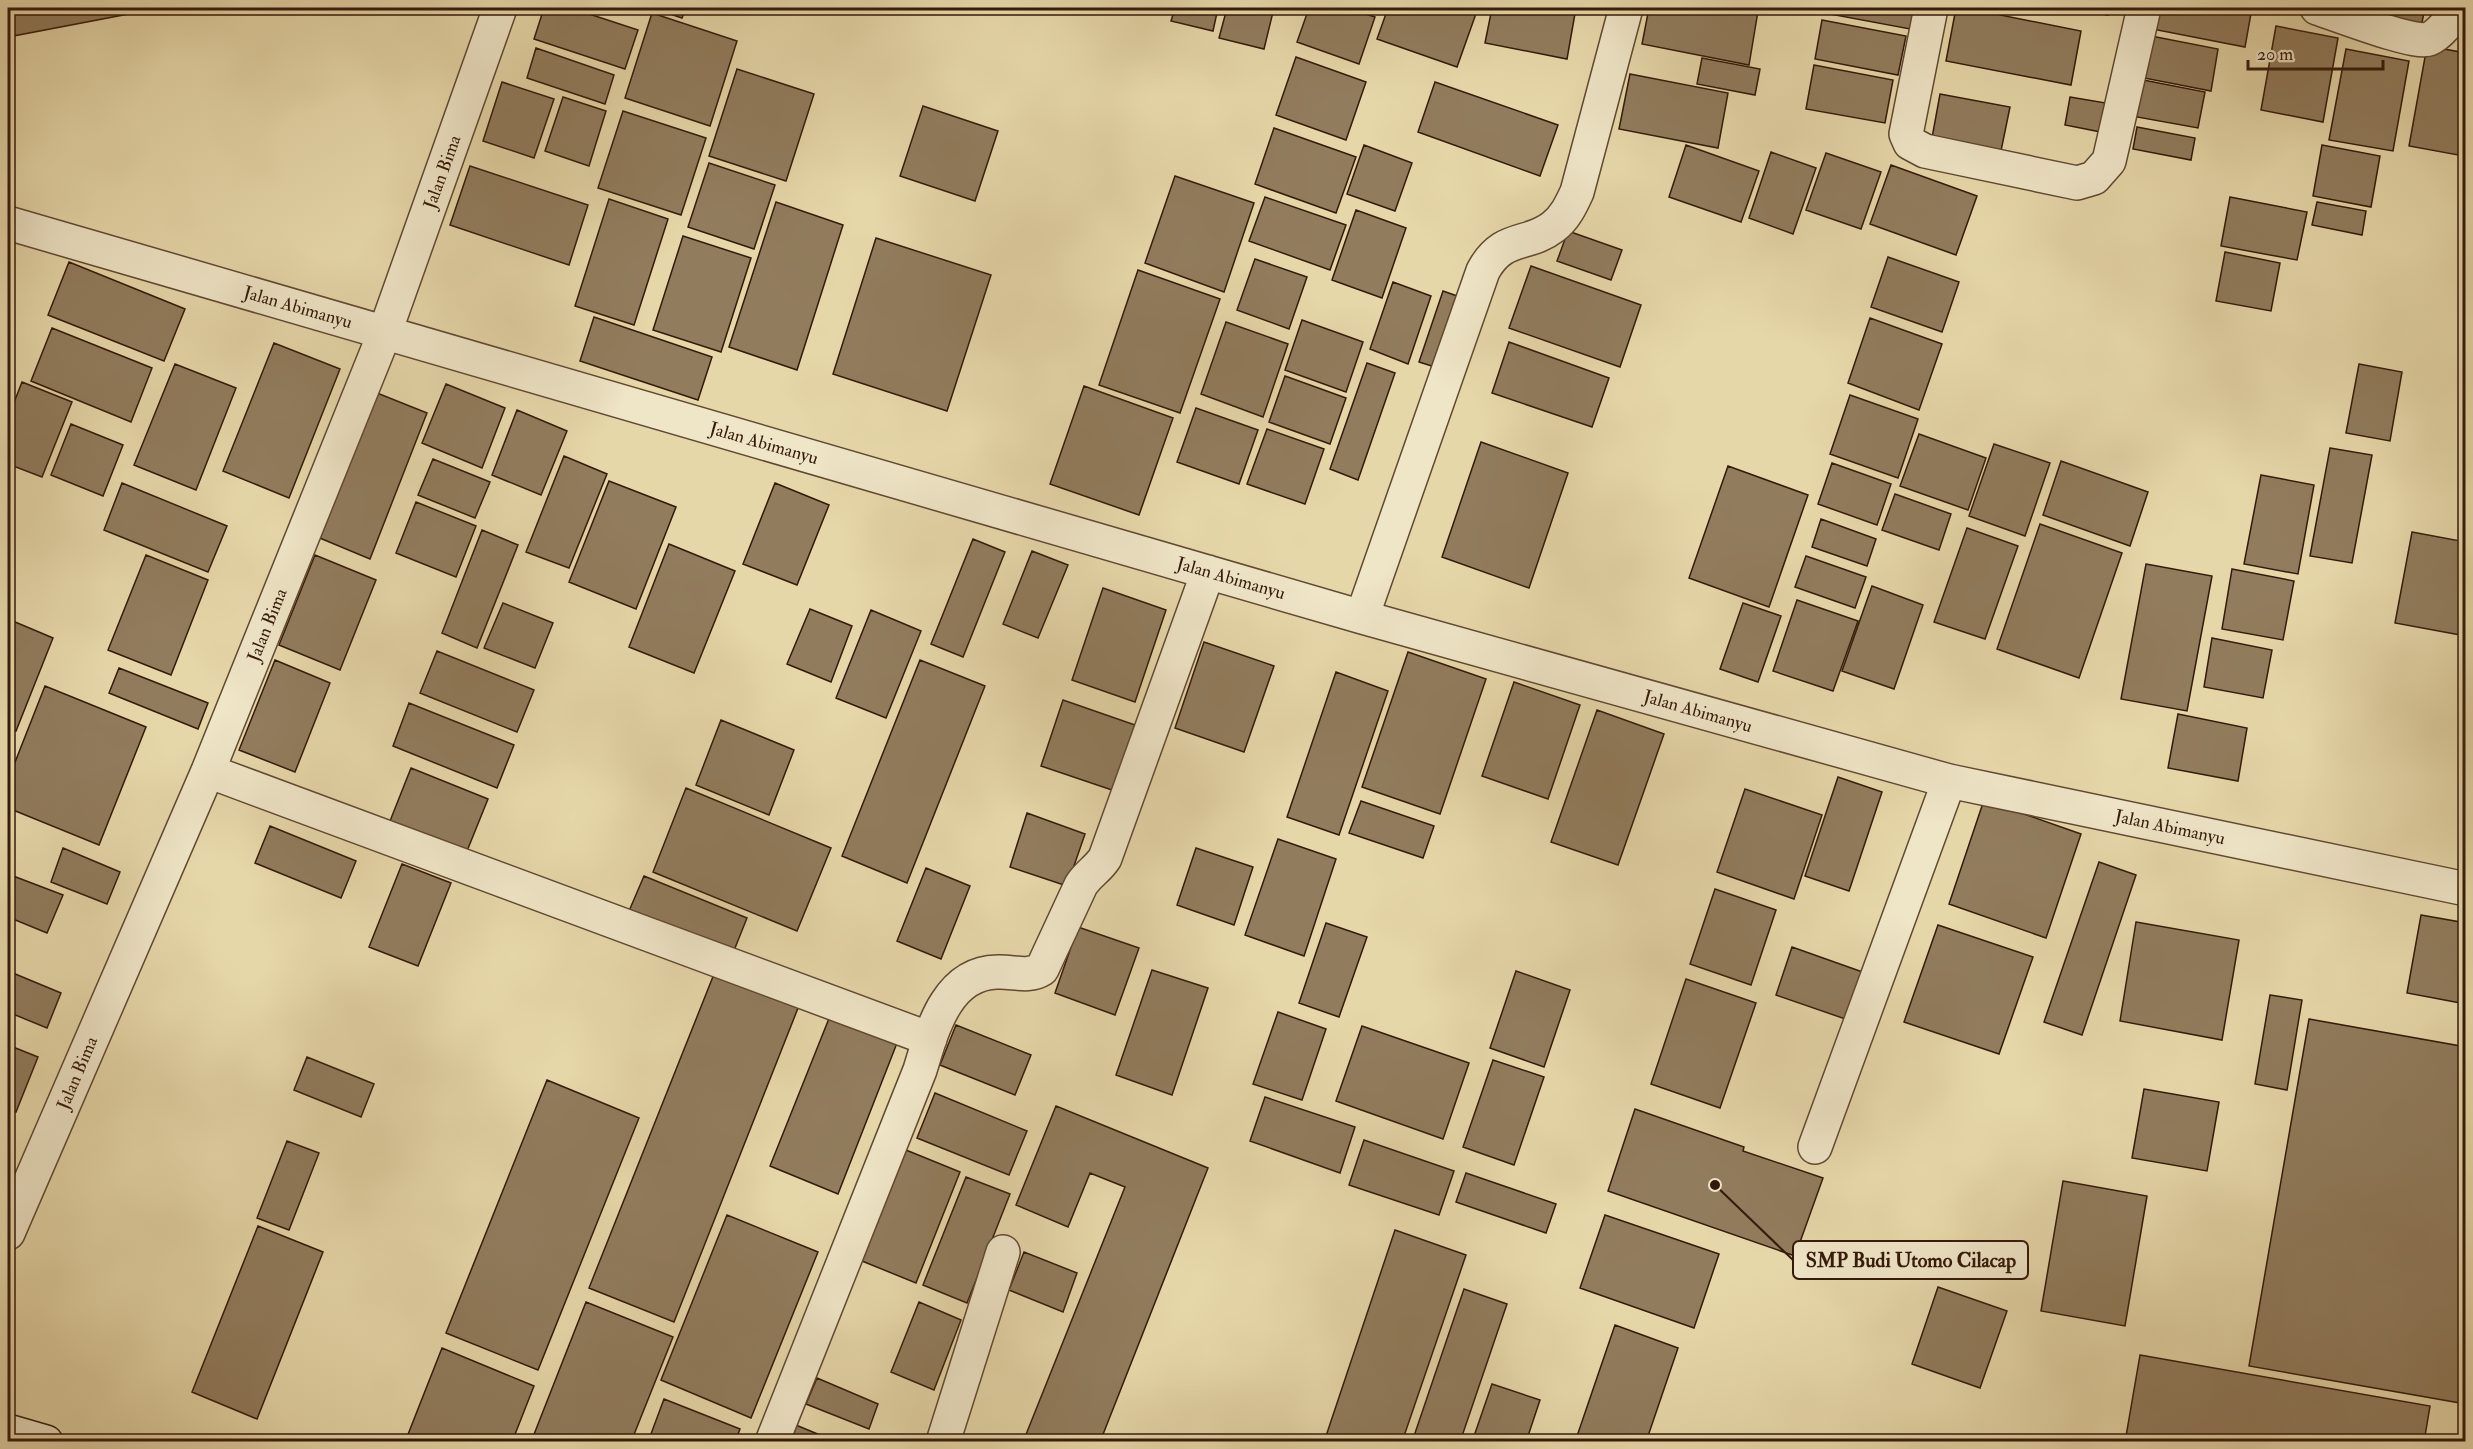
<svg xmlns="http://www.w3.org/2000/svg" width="2473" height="1449" font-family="'IM FELL Double Pica',serif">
<rect width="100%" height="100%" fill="#e6d7a9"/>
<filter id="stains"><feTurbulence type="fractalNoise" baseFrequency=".00333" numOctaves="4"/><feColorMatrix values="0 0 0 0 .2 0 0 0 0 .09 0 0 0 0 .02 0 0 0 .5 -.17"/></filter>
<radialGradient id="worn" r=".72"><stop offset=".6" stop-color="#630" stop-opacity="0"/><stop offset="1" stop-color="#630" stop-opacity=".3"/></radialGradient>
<path fill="#917c5d" stroke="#341a0a" stroke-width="1.5" d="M8,8h152l-152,29z
M8,8h152l-152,29z
M544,8h27l67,22 -13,39 -91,-30z
M652,8h34l-4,10z
M1175,8h43l-5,23 -42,-10z
M1227,8h47l-10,41 -45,-11z
M1309,8h38l28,9 -16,47 -62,-22z
M1388,8h90l-21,59 -80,-28z
M1492,8h84l-9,51 -82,-16z
M1649,8h91l18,3 -9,54 -107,-21z
M1820,8h94l-4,21 -91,-17z
M1956,8h45l-1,7 81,16 -10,54 -125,-24z
M2070,8h39l-1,7z
M2151,8h101l-7,39 -98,-19z
M2371,8h54l-4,19 -51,-10z
M652,13l85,28 -27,85 -85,-28z
M1822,20l84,16 -8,39 -83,-16z
M2276,26l62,12 -15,84 -62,-12z
M2146,35l72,14 -7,42 -72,-14z
M2427,46l39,7v59l-8,43 -49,-9z
M536,48l78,27 -9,29 -78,-26z
M2346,49l63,12 -16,90 -64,-11z
M1296,57l70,25 -20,58 -70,-25z
M1702,58l58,11 -5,26 -58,-11z
M1814,65l79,15 -8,43 -79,-14z
M737,69l77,25 -28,87 -77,-25z
M1630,74l98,19 -10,55 -99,-19z
M2133,78l72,14 -7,36 -72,-13z
M502,82l52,17 -20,59 -51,-17z
M1435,82l123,43 -18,51 -122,-44z
M1940,94l70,13 -9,44 -69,-13z
M563,97l43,14 -17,55 -44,-15z
M2070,97l36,6 -5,29 -36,-7z
M923,106l75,25 -23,70 -75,-25z
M623,111l83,27 -25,77 -83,-27z
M2137,127l58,11 -4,22 -58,-11z
M1274,128l82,29 -20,56 -81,-29z
M1364,145l48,18 -17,48 -48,-17z
M1686,145l73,26 -18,51 -72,-25z
M2322,145l58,11 -9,51 -58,-11z
M1771,152l45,16 -23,66 -44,-16z
M1826,153l55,19 -20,57 -55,-19z
M709,163l66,22 -21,64 -66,-22z
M1891,165l86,31 -21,59 -86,-31z
M470,166l118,39 -19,60 -119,-40z
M1175,176l79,27 -30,89 -79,-29z
M1265,197l81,28 -16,45 -81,-29z
M2230,197l77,15 -10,48 -76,-14z
M609,199l59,20 -34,106 -59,-19z
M776,202l67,23 -46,145 -68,-23z
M2317,202l49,9 -4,24 -50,-10z
M1356,210l50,18 -24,70 -50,-18z
M1568,231l54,19 -11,30 -54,-19z
M683,236l68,22 -30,94 -68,-22z
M876,238l115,37 -44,136 -114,-37z
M2225,252l55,11 -9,48 -55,-10z
M1888,257l71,25 -17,50 -71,-25z
M1255,259l52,18 -18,52 -52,-19z
M69,262l116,47 -21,52 -116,-46z
M1531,266l110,39 -21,62 -111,-39z
M1138,270l82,29 -40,114 -81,-28z
M1393,282l38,14 -23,68 -38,-15z
M1443,291l17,6 -25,70 -16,-5z
M594,317l118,40 -14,43 -118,-39z
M1870,318l72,26 -23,66 -71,-27z
M1302,320l61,22 -17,50 -61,-22z
M1226,322l62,22 -25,73 -62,-23z
M52,328l100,40 -21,54 -100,-41z
M1509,342l100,36 -17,49 -100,-34z
M274,343l66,26 -51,129 -66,-27z
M1367,363l28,10 -37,107 -28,-11z
M175,364l61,24 -40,102 -62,-25z
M2359,364l43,8 -12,69 -44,-8z
M1285,376l61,22 -16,46 -61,-22z
M22,382l50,20 -30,75 -34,-13v-46z
M446,384l59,24 -23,60 -60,-25z
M1084,386l89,32 -34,97 -89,-31z
M372,391l55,22 -57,146 -55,-23z
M1850,395l68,24 -20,59 -68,-24z
M1196,408l62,22 -19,54 -62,-22z
M517,410l50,21 -26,64 -49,-20z
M71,424l52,21 -20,51 -52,-21z
M1267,429l57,20 -19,55 -58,-20z
M1919,434l67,24 -18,52 -68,-24z
M1481,442l87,31 -39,115 -87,-31z
M1994,444l56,19 -25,73 -56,-20z
M2330,448l42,7 -20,108 -42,-7z
M564,456l43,18 -38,94 -43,-16z
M433,459l57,23 -15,36 -57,-23z
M2061,461l87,31 -18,54 -87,-31z
M1832,463l59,21 -14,41 -59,-21z
M1728,466l80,29 -39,112 -80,-29z
M2261,475l53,10 -16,89 -54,-10z
M609,481l67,26 -40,102 -67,-27z
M122,483l105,43 -19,46 -104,-42z
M775,483l54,22 -32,80 -54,-21z
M1895,494l56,20 -12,36 -57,-20z
M416,502l60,24 -20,51 -60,-24z
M1821,519l55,20 -9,27 -55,-19z
M2040,524l82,29 -43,125 -82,-29z
M1967,528l51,18 -33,93 -51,-17z
M482,530l36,15 -41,103 -35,-15z
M2412,532l54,10v94l-71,-13z
M973,539l32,13 -42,105 -32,-13z
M669,544l66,27 -41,102 -65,-26z
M1032,551l36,14 -30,73 -35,-14z
M146,555l62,25 -37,95 -63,-25z
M315,555l61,25 -36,90 -61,-25z
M1806,556l60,21 -11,31 -60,-21z
M2146,564l66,12 -25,135 -66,-12z
M2232,569l62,12 -11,59 -61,-11z
M1872,586l51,19 -29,84 -52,-18z
M1103,588l63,22 -31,92 -63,-22z
M1797,600l61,21 -25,70 -60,-20z
M503,603l50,20 -18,45 -51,-20z
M1743,603l38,13 -23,66 -38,-13z
M810,609l42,17 -21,56 -44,-18z
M871,610l50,21 -35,87 -50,-20z
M8,619l45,19 -37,93 -8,-3z
M2212,638l60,12 -9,48 -59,-11z
M1204,642l70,24 -30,86 -69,-24z
M437,651l97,39 -17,42 -97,-39z
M1408,652l78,27 -46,135 -78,-27z
M275,660l55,23 -35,89 -56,-22z
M920,660l65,26 -78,197 -65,-27z
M119,668l89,35 -10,26 -89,-36z
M1336,672l52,19 -49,144 -52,-18z
M1514,682l66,23 -32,94 -66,-23z
M45,686l101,41 -47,118 -91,-37v-28z
M1063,700l72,25 -23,65 -71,-24z
M409,703l105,42 -17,43 -104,-42z
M1597,710l67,24 -46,131 -67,-23z
M2178,714l69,14 -9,53 -70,-13z
M721,720l73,30 -25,65 -73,-30z
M411,768l77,31 -21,52 -77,-30z
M1838,777l44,15 -33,99 -44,-15z
M686,788l145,60 -34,83 -144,-59z
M1745,789l77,26 -28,84 -77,-27z
M1984,800l97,34 -35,104 -97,-34z
M1361,801l73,25 -11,32 -74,-25z
M1027,813l58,21 -18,52 -57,-19z
M270,826l86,35 -15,37 -86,-35z
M1278,839l58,20 -32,97 -59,-21z
M63,848l57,24 -13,32 -56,-22z
M1196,848l57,19 -19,58 -57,-20z
M2099,862l37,13 -54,160 -38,-13z
M402,864l49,19 -33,83 -49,-19z
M926,868l44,18 -29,73 -44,-18z
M8,874l55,21 -16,38 -39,-16z
M644,876l103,42 -14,35 -104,-42z
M1715,889l61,21 -25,75 -61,-21z
M2421,915l45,8v81l-59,-11z
M2136,922l103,18 -17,100 -102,-19z
M1326,923l41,14 -28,80 -40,-14z
M1938,925l95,32 -34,97 -95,-32z
M1078,927l61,21 -24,67 -60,-22z
M1792,947l79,28 -17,47 -78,-27z
M718,964l84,34 -128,324 -85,-34z
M1152,970l56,18 -36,107 -56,-20z
M8,971l53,22 -14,35 -39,-16z
M1516,971l54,19 -26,77 -54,-19z
M1686,979l70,24 -36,105 -69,-24z
M2270,995l32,5 -15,90 -32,-6z
M832,1011l67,27 -61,156 -68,-28z
M1278,1012l48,17 -24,71 -49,-16z
M2309,1019l157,28v357l-217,-38z
M956,1025l75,30 -16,40 -75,-30z
M1362,1026l107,37 -26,76 -107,-38z
M8,1045l30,12 -22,55 -8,-3z
M307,1057l67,27 -13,33 -67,-27z
M1493,1060l51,17 -30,88 -51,-18z
M547,1080l92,38 -101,252 -92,-37z
M2144,1089l75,13 -12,69 -75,-13z
M935,1093l92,38 -18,44 -92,-37z
M1265,1097l90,30 -15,46 -90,-32z
M1056,1106l152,62 -108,274h-77l102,-255 -35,-14 -22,54 -52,-22z
M1635,1109l109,38 -1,4 80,27 -28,78 -187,-65z
M1364,1140l90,31 -15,44 -90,-30z
M287,1141l32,12 -30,77 -32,-12z
M906,1150l54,22 -44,111 -54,-22z
M1466,1173l90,31 -10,29 -90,-31z
M966,1177l44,17 -43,109 -44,-18z
M2063,1181l84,15 -22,130 -84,-15z
M727,1215l91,37 -67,166 -90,-38z
M1605,1215l114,39 -25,74 -114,-40z
M258,1226l65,26 -66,167 -65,-27z
M1395,1230l71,25 -64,187h-78z
M1024,1252l53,21 -14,39 -54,-22z
M1938,1287l69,24 -27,77 -68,-24z
M1464,1289l43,15 -47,138h-48z
M586,1302l87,35 -42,105h-100z
M919,1302l42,18 -27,70 -43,-18z
M1615,1325l63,23 -32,94h-71z
M442,1348l92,38 -22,56h-107z
M2140,1355l290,51 -6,36h-299z
M817,1378l61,26 -9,25 -63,-25z
M1492,1384l48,16 -14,42h-54z
M664,1399l76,30 -5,13h-87z
M791,1423l46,19h-53z"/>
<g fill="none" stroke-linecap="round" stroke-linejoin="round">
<g stroke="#604932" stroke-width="36">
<path id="street" d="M1931,8l-25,126 4,9 15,8 152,32 17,-5 15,-17 35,-153
M2317,8c19,6 98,37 112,31 15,-6 20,-24 37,-28
M8,223l1354,394 587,164 517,108
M1362,617l121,-346c20,-37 44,-24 70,-44 12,-9 18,-22 24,-35l49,-184
M208,771l722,268
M1815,1147l134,-366
M8,1233l200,-462 177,-439 115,-324
M772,1442l148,-372c12,-39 26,-97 77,-98 16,-1 31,6 45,-3l39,-84c7,-11 17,-16 24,-27l103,-286
M943,1442l60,-190"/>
</g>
<g stroke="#341a0a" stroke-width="36">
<path id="secondary" d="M8,1431l38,11"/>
</g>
<use href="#street" stroke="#efe5c7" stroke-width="33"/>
<use href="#secondary" stroke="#efe5c7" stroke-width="33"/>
</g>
<g text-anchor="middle" stroke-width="4.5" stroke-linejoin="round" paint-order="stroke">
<g font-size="18" fill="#341a0a" stroke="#efe5c7">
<text transform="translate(442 172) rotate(-70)" y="6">Jalan Bima</text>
<text transform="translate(298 307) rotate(16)" y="6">Jalan Abimanyu</text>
<text transform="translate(764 443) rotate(16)" y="6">Jalan Abimanyu</text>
<text transform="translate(1231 578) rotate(16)" y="6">Jalan Abimanyu</text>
<text transform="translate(267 625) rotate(-68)" y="6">Jalan Bima</text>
<text transform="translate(1698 711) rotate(16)" y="6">Jalan Abimanyu</text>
<text transform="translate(2170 827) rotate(12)" y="6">Jalan Abimanyu</text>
<text transform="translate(77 1073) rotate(-67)" y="6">Jalan Bima</text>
</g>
</g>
<path fill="none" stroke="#341a0a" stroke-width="2" d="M1715 1185L1793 1260"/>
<circle fill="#341a0a" stroke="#efe5c7" stroke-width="2" cx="1715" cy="1185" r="6"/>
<rect fill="#efe5c7" stroke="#341a0a" stroke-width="2" x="1793" y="1241" width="235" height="38" rx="6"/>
<g font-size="20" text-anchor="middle" font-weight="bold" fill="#341a0a">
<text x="1911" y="1267">SMP Budi Utomo Cilacap</text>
</g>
<rect width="2473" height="1449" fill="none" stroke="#e6d7a9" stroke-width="30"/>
<rect x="9" y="9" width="2455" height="1431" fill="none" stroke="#341a0a" stroke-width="3"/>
<rect x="15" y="15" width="2443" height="1419" fill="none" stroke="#341a0a" stroke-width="1.5"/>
<path d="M2248 60v9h135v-9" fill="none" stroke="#341a0a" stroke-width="3"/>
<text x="2257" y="60" font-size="18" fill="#341a0a" stroke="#efe5c7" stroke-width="4.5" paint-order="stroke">20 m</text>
<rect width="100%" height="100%" filter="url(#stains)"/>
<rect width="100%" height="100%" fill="url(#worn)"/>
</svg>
